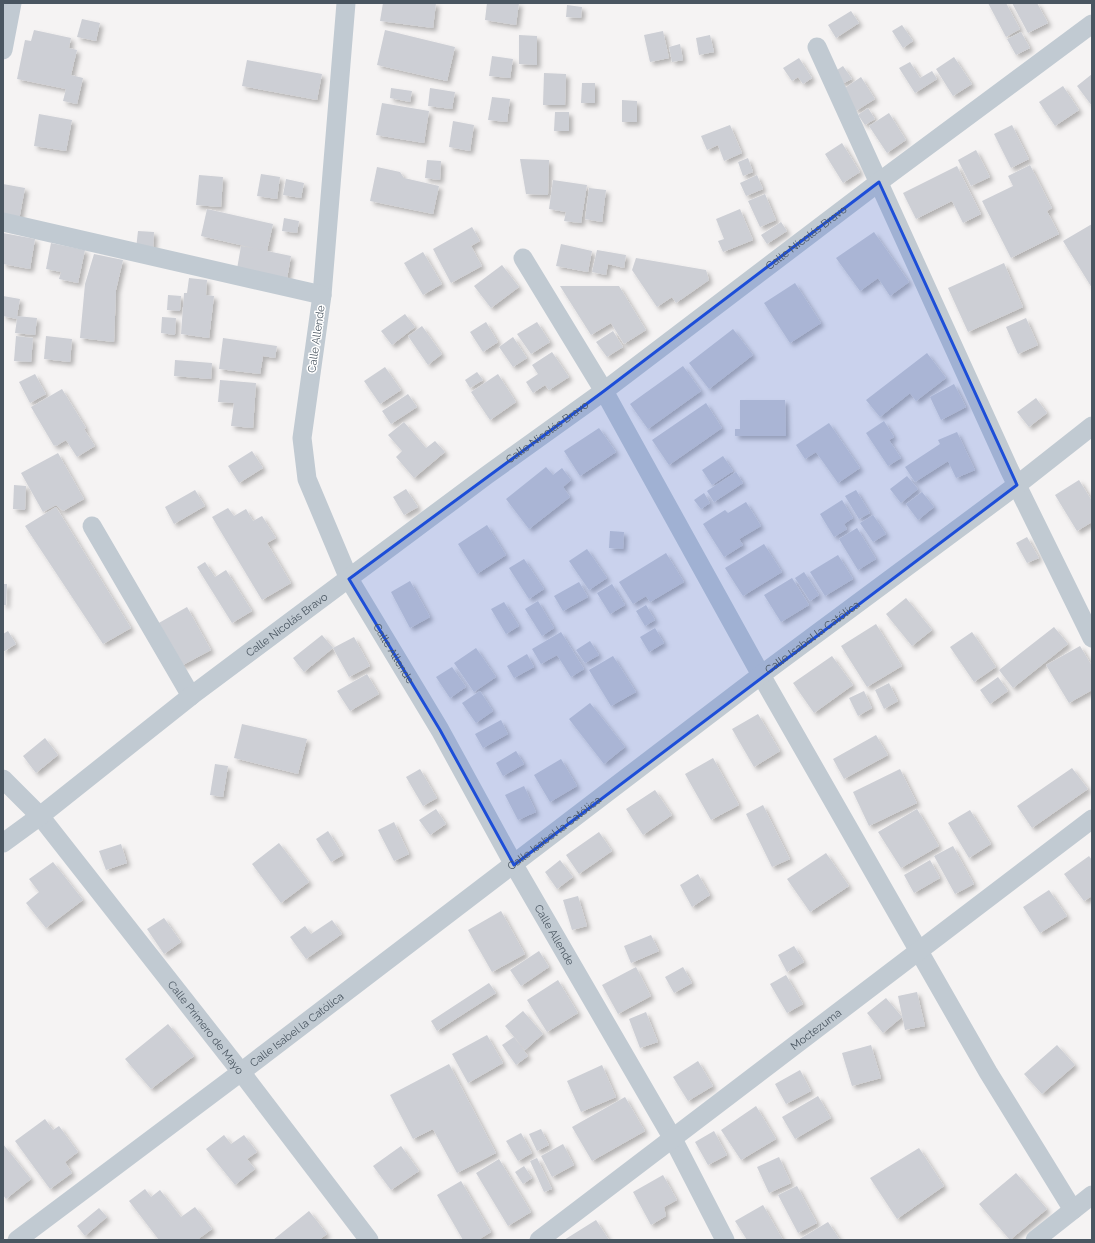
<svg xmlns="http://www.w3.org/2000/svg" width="1095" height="1243" font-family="Raleway,sans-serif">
<defs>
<filter id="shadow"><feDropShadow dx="3.5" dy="3.5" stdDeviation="2" flood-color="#0004"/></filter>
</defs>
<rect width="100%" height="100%" fill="#f5f3f3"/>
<path fill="#cdcfd5" filter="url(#shadow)" d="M383,3h53l-3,25 -53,-7z
M487,3h32l-3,22 -31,-5z
M988,3h18l14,26 -14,8z
M1012,3h25l11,20 -20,10z
M567,5l15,2 -1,11 -15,-1z
M851,11l8,12 -23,15 -8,-13z
M82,19l18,4 -4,18 -19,-4z
M902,25l11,16 -10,7 -11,-17z
M34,30l37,8 -2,10 8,2 -6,25 12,3 -6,26 -14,-3 3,-12 -49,-10 8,-39 6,1z
M385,30l70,17 -8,34 -70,-16z
M663,31l6,27 -19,4 -6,-27z
M1021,32l9,16 -14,7 -9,-16z
M519,35l18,1v29l-18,-1z
M710,35l4,17 -15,3 -3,-17z
M680,44l3,16 -11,2 -3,-15z
M492,56l21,3 -3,19 -21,-2z
M954,57l18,27 -19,12 -17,-27z
M799,58l13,20 -9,6 -5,-7 -6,4 -9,-13z
M247,60l75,14 -5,26 -75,-14z
M910,62l10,16 12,-7 5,8 -22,14 -16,-25z
M843,66l9,13 -10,5 -8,-12z
M544,73l22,1 -1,31h-22z
M1092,74v32l-15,-20z
M861,77l14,22 -19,12 -14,-21z
M582,83h13v20h-14z
M1063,86l16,24 -24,16 -16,-24z
M391,88l21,3 -2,11 -20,-4z
M430,88l25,4 -3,17 -24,-3z
M492,97l18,2 -3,23 -19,-2z
M622,100l15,1v21h-15z
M382,103l47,8 -5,32 -48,-8z
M868,108l7,11 -10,6 -7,-10z
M555,112h14v19h-15z
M889,113l17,27 -19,13 -18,-27z
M39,114l33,6 -6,31 -32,-5z
M453,121l21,4 -4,26 -21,-4z
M730,125l12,28 -18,8 -6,-16 -11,5 -6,-14z
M1012,125l17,34 -18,9 -17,-34z
M842,143l18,29 -17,11 -18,-29z
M976,150l14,27 -19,9 -13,-26z
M748,158l5,14 -10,4 -5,-14z
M520,159l29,1 -1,35 -22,-1z
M427,160l14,1 -1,19 -15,-2z
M1030,165l22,43 -5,3 12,23 -48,24 -29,-57 31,-15 -5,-10z
M957,166l24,48 -18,9 -11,-22 -36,18 -13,-26z
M377,167l23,5 4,6 35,8 -6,28 -63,-13z
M261,174l19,3 -3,22 -20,-3z
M199,175l24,2 -2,30 -25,-2z
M757,175l6,14 -17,7 -6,-13z
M286,179l18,4 -3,15 -18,-3z
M553,180l34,5 -6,38 -17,-2 2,-9 -17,-3z
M3,184l22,4 -6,32 -16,-3z
M589,188l17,2 -4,32 -17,-3z
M765,194l11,26 -16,7 -12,-26z
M207,209l66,15 -6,27 24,5 -4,23 -50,-10 4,-23 21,4 -61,-14z
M740,209l13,31 -30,12 -5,-11 6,-2 -8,-20z
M284,218l15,3 -2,12 -15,-2z
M781,222l6,9 -20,13 -6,-9z
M1092,224v64l-29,-47z
M472,227l8,14 -9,5 11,20 -31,17 -18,-34z
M138,231l16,1 -1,18 -17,-1z
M874,232l35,50 -19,14 -12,-18 -18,13 -24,-33z
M3,233l32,6 -5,30 -27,-5z
M51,243l34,7 -7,33 -19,-4 2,-7 -15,-3z
M561,244l31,7 -4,21 -32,-6z
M597,250l29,5 -2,13 -16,-4 -2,11 -14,-3z
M423,252l19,32 -19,11 -19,-32z
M94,254l29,6 -7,30 -2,52 -34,-4 5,-54z
M636,258l70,12 3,10 -33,23 -4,-6 -15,10 -25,-37z
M1004,263l19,44 -55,25 -20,-44z
M502,265l17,22 -28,21 -17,-22z
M189,278l18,2 -1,15 8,1 -5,42 -28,-4 3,-41h3z
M795,283l26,40 -31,20 -26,-40z
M560,286h59l27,44 -22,14 -13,-21 -20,12z
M168,295l13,1 -1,15 -13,-1z
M3,296l17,3 -3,17 20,2 -2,17 -20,-2 2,-14 -14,-3z
M405,314l10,13 -23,18 -11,-14z
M162,317l14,1 -1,17 -14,-2z
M1026,318l12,27 -20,9 -12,-27z
M486,322l12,20 -15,10 -13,-20z
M537,322l13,20 -19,12 -14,-20z
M422,326l20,28 -14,11 -20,-29z
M733,329l20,26 -44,34 -20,-26z
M613,331l10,16 -16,10 -11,-15z
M16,336l17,2 -2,24 -17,-1z
M46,336l26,3 -2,23 -26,-3z
M513,337l14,21 -14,9 -14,-20z
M223,338l54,8 -2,12 -12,-2 -3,18 -41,-5z
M552,352l17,25 -20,13 -4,-5 -12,8 -7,-11 12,-8 -6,-9z
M927,353l19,25 -30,23 -6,-8 -30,24 -14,-17z
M175,360l37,3 -1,16 -37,-3z
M683,366l18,25 -53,38 -18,-25z
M385,367l16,23 -21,14 -16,-23z
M477,372l6,8 -13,8 -5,-8z
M35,374l11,20 -16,9 -11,-21z
M498,374l18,28 -26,18 -19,-28z
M220,380l36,3 -3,45 -22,-2 3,-23 -16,-1z
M954,384l12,23 -25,13 -11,-23z
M62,389l24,39 -2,1 11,17 -18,11 -11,-17 -10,6 -1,-1 -1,1 -23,-39z
M408,394l9,13 -26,17 -9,-13z
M1036,398l11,15 -18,14 -12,-15z
M740,400h45l1,36h-51v-7h5z
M706,403l16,25 -53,37 -17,-25z
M884,421l10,16 -5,3 12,18 -13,8 -22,-33z
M404,422l22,26 9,-7 10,11 -31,26 -18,-21 6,-6 -14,-16z
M829,423l31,45 -22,15 -22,-31 -11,7 -9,-14z
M599,428l17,24 -36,24 -16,-25z
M957,432l18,38 -19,8 -8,-17 -33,21 -10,-15 35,-23 -2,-4z
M252,451l11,17 -24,15 -11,-17z
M58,453l26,46 -21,12 -7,-6 -13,7 -22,-39z
M723,456l10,15 -21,14 -10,-15z
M546,467l7,8 9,-7 9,12 -8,7 7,10 -41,32 -23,-30z
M736,472l7,11 -29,19 -7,-11z
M907,476l11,13 -17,14 -11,-14z
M1079,480l13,21v21l-15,9 -22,-36z
M14,485l12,1 -1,24 -12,-1z
M406,489l12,18 -14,8 -11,-18z
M195,490l10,16 -31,18 -9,-17z
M856,490l14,23 -11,6 -14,-23z
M922,492l12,15 -16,13 -12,-16z
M704,493l6,10 -9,6 -7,-9z
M842,500l11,18 -9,6 3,5 -13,8 -14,-23z
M746,502l15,24 -22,13 4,6 -19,12 -21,-33 22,-14 3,3z
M56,507l75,121 -28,16 -78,-118z
M228,508l6,8 12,-7 7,12 9,-5 14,22 -9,5 24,40 -29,17 -50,-83z
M873,515l13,19 -13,8 -13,-19z
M487,525l19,30 -29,19 -19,-30z
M857,528l19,31 -18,11 -19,-31z
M610,531l14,1 -1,17 -14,-1z
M1027,537l12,21 -12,5 -11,-20z
M764,544l18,28 -39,24 -18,-28z
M587,549l20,29 -18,12 -20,-29z
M666,553l18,29 -34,20 -4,-6 -13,8 -14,-22z
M838,555l15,24 -28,17 -15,-24z
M524,559l20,30 -15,10 -20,-31z
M205,562l10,15 11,-7 26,41 -20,12 -35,-56z
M804,572l15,23 -9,6 -15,-23z
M792,578l17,27 -28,17 -17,-27z
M410,581l20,36 -20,11 -19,-36z
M579,582l9,15 -25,14 -9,-15z
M3,584h4l-1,21h-3z
M612,584l13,21 -15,9 -13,-21z
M906,598l26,32 -20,16 -26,-32z
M538,601l16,27 -12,8 -17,-27z
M504,602l15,24 -13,8 -15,-25z
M646,605l9,15 -10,6 -9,-15z
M187,607l24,43 -30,16 -24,-42z
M876,624l26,42 -35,21 -26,-41z
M1054,627l14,17 -55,44 -14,-18z
M655,628l9,15 -15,9 -9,-15z
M8,631l8,13 -13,8v-18z
M561,632l23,37 -13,8 -14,-22 -16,9 -9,-15z
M972,632l24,35 -22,15 -24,-35z
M322,635l11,13 -29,24 -11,-14z
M354,637l16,29 -21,11 -16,-29z
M590,641l9,14 -14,8 -9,-13z
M1080,646l12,20v24l-23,13 -23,-38z
M476,648l20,29 -22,15 -20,-29z
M527,654l7,13 -20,11 -7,-12z
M613,656l23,36 -25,14 -22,-36z
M832,656l21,29 -39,28 -21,-30z
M452,667l14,20 -16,11 -14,-21z
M367,674l12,20 -29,17 -13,-20z
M998,677l10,14 -18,13 -10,-14z
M889,683l9,18 -14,8 -9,-19z
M480,691l13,20 -17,12 -14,-20z
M864,691l8,17 -14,8 -9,-18z
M590,703l35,44 -21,17 -35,-45z
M758,714l22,37 -26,16 -22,-38z
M501,720l7,14 -25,14 -8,-14z
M242,724l65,15 -9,35 -64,-16z
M876,735l12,20 -44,24 -11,-20z
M45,738l13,17 -22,18 -13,-17z
M516,751l8,13 -21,12 -7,-13z
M713,758l26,47 -28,15 -26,-46z
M561,759l16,27 -27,16 -16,-27z
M215,764l13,2 -5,31 -13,-2z
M1072,768l16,21 -56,39 -15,-22z
M420,769l17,29 -14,8 -17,-29z
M900,769l17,34 -48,23 -16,-34z
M524,786l12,26 -18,8 -13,-25z
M655,790l17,25 -29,20 -17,-26z
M763,805l27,54 -18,8 -26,-53z
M436,809l10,15 -16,11 -11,-15z
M917,809l22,37 -38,22 -23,-36z
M970,810l21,34 -22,14 -21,-35z
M394,822l15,32 -15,7 -16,-31z
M328,831l15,24 -12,7 -15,-23z
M599,832l13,19 -33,23 -13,-19z
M279,843l30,39 -28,21 -29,-39z
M121,844l6,19 -21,7 -7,-19z
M953,846l21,38 -19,10 -21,-38z
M826,853l23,33 -39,26 -23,-33z
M1089,856l3,4v36l-8,5 -20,-27z
M560,860l13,17 -16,12 -12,-17z
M930,860l10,18 -26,15 -10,-18z
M53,862l30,38 -37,28 -20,-25 13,-11 -10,-13z
M698,874l12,21 -18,12 -12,-22z
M1049,890l18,26 -27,17 -17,-26z
M578,896l9,30 -15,4 -9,-30z
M501,911l24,43 -33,18 -24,-42z
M164,918l17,24 -17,12 -17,-25z
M332,920l10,14 -36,25 -16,-22 15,-11 6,8z
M651,935l8,16 -28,12 -7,-17z
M794,946l10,16 -17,10 -9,-17z
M539,951l10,16 -28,19 -11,-16z
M636,967l15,29 -33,18 -16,-29z
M683,967l9,16 -18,10 -9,-16z
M786,975l17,29 -16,9 -17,-29z
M558,980l20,33 -31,19 -20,-32z
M489,983l7,10 -59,38 -6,-10z
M917,992l8,34 -20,4 -7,-34z
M886,998l16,19 -19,16 -16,-20z
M523,1011l20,23 -18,16 -20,-24z
M646,1012l12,30 -18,6 -11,-29z
M168,1024l26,32 -43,33 -26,-30z
M487,1035l16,28 -35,20 -16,-29z
M514,1037l14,19 -12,9 -14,-20z
M871,1045l10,33 -29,8 -10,-33z
M1057,1045l18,20 -33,29 -18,-20z
M698,1061l15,25 -25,15 -15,-24z
M449,1064l47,89 -39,20 -24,-44 -20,10 -23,-44z
M602,1065l14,32 -35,15 -14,-31z
M800,1070l11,21 -25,13 -11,-20z
M818,1096l13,22 -36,21 -13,-22z
M625,1097l20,34 -53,30 -20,-34z
M756,1106l20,33 -35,21 -20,-30z
M45,1119l8,11 6,-4 19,26 -13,10 7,11 -22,16 -35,-48z
M541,1129l8,16 -12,6 -8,-17z
M714,1131l13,24 -19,10 -13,-23z
M521,1133l11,20 -14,8 -12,-20z
M224,1135l7,9 13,-9 13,17 -10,7 8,10 -20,16 -29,-36z
M3,1144l28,35 -25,20 -3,-4z
M563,1144l11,21 -22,12 -11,-21z
M401,1146l18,25 -28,19 -18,-24z
M919,1148l25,38 -47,33 -27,-41z
M779,1157l12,26 -22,10 -12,-26z
M537,1158l15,31 -8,3 -14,-31z
M499,1159l32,53 -23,14 -32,-53z
M524,1166l8,12 -9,6 -8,-12z
M1016,1173l31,36 -37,31 -31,-36z
M663,1175l14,25 -13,7 2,9 -15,9 -18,-33z
M461,1181l30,51 -13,8h-15l-26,-45z
M797,1186l20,37 -19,10 -20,-38z
M145,1189l6,8 9,-7 21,27 14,-10 17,22 -15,11h-38l-30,-39z
M763,1205l20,35h-36l-12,-19z
M99,1208l8,9 -22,19 -8,-10z
M309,1211l18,23 -8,6h-46z
M596,1220l13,20h-45z
M828,1222l12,18h-42z"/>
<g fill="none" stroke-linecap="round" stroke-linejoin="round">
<g stroke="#c1cad2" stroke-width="19">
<path id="s1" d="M346,3l-24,292 -20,143 5,41 42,100 91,151 74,135 159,274 52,101"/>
<path d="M817,47l192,422 83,169"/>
<path d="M3,50l9,-47"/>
<path d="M3,222l319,73"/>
<path d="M523,258l81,133 157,284 227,397 85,138"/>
<path d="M92,526l99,170"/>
<path id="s2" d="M3,779l37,37 201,256 128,168"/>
<path id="s3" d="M3,843l37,-27 151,-120 296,-221 117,-84 275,-209 213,-158"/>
<path id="s4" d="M17,1240l224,-168 520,-397 256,-190 75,-59"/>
<path id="s5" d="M539,1240l553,-421"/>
<path d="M1035,1240l57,-45"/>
</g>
</g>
<path fill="#1d4ed8" fill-opacity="0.2" stroke="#1d4ed8" stroke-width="3" stroke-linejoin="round" d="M879,182l138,303 -503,380 -74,-135 -91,-151 255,-188z"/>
<g text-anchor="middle" stroke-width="3" stroke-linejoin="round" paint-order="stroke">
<g font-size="11" fill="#4a5661" stroke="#fff">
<text dy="4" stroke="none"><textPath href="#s3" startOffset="1006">Calle Nicolás Bravo</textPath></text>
<text transform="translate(316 339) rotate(-82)" y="4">Calle Allende</text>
<text dy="4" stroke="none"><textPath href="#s3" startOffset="682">Calle Nicolás Bravo</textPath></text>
<text dy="4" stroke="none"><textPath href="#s3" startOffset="358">Calle Nicolás Bravo</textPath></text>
<text dy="4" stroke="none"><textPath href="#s4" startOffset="998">Calle Isabel la Católica</textPath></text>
<text dy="4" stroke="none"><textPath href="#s1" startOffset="674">Calle Allende</textPath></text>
<text dy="4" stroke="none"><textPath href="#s4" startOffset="674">Calle Isabel la Católica</textPath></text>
<text dy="4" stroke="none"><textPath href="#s1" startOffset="998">Calle Allende</textPath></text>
<text dy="4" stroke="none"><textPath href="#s2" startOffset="321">Calle Primero de Mayo</textPath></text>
<text dy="4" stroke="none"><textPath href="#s4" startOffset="350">Calle Isabel la Católica</textPath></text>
<text dy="4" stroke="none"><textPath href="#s5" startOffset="348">Moctezuma</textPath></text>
</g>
</g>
<rect width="1095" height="1243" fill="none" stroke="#4a5661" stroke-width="8"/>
</svg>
